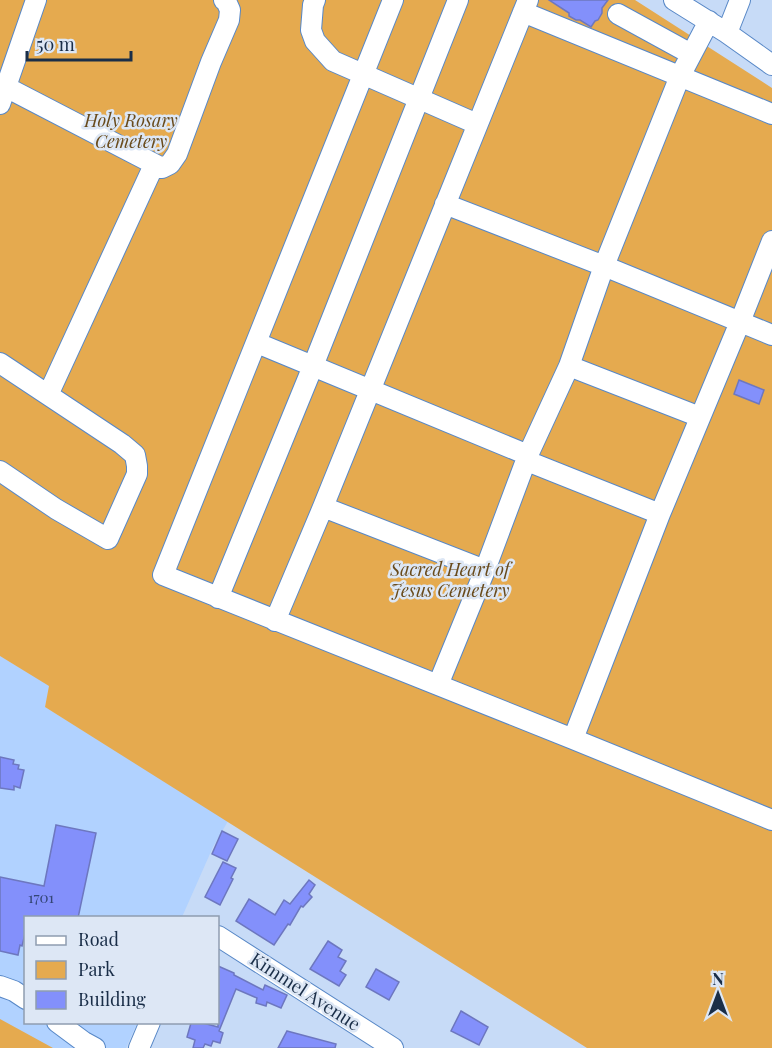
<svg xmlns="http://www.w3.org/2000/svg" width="772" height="1048" font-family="'Playfair Display',serif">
<rect width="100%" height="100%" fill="#c7dbf7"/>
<path fill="#b1d2ff" d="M0,656l50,30 -5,21 183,114 -15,26 -31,70 -156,1v104l111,1 -11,25h-126z"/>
<path fill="#e5aa4f" d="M0,0h635l137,88v960h-185l-542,-341 4,-21 -49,-30z
M0,1019l53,29h-53z"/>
<path fill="#8390fb" stroke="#6d77bf" stroke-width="1.5" d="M549,0h59l-6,8v5l-4,7 -3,1 -4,6 -11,-7h-4l-7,-4v-3z
M739,380l25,10 -5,14 -25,-10z
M0,757l14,3 -1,4 6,1 -1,4 6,1 -4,18 -6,-2v4l-14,-2z
M56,825l40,8 -18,85h-52v12l-4,16 -2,-1 -2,10 -18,-4v-74l44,9z
M222,831l16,8 -11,22 -15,-7z
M223,862l13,6 -5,10 2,1 -13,26 -15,-8z
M309,880l6,5 -6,9 3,3 -9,10 -2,-1 -11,19 -2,-1 -14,21 -38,-24 13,-22 26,16 9,-15 6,4z
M328,941l14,9 -4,7 8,4 -6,10 6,4 -7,11 -29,-17z
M218,966l16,7v2l29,15 2,-5 22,10 -6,13 -14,-6 -1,4 -10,-3 1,-5 -21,-9 -17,42 4,2 -3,10 -7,-2 -2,5 -6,-2 -2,4h-10l2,-8 -8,-3 4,-14h12l15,4z
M376,969l23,13 -10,18 -23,-13z
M461,1011l27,16 -9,18 -28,-14z
M287,1031l49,13 -1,4h-57z"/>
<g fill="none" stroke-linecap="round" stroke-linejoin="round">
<g stroke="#5888c7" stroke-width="22">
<path id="minor" d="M315,0l-2,5 -2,25 4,11 18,20 144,63
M393,0l-230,575 410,164 199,81
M674,0l53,33 45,32
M523,12l249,102
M618,14l73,40
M727,33l13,-33
M0,84l162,84 8,-4 7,-10 34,-92 18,-42 1,-10 -4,-9 -2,-1
M0,104l36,-104
M445,204l159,62 168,69
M257,343l271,112
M0,363l122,81 13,11 2,11v8l-29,65 -52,-30 -56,-38
M569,366l131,51
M48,395l106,-230
M527,461l133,53
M323,507l162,63
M218,598l95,-232 145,-366
M275,621l48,-114 205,-507
M438,685l47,-115 43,-115 41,-89 35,-100 76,-190 29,-55
M573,739l87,-225 80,-192 32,-81
M218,936l175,112
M0,986l14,5 12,8
M57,1022l27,20 11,6
M139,1048l11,-26"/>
</g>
<use href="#minor" stroke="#fff" stroke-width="20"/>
</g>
<g text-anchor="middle" stroke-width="5" stroke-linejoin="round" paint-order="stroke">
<g font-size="15" fill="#344675">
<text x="41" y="903">1701</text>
</g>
<g font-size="18" font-style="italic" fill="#694b1c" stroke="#dde7f5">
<text x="131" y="127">Holy Rosary<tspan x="131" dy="21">Cemetery</tspan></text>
<text x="450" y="576">Sacred Heart of<tspan x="450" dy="21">Jesus Cemetery</tspan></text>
</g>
<g font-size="18" fill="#1a2e48" stroke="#dde7f5">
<text transform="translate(305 992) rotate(33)" y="6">Kimmel Avenue</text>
</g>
</g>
<rect x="24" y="916" width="195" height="108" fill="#dde7f5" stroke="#8f9db0" stroke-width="1.5"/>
<rect x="36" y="936" width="30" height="9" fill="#ffffff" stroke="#8f9db0" stroke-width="1.5"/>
<text x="78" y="946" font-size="18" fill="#1a2e48">Road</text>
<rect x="36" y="961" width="30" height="18" fill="#e5aa4f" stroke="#8f9db0" stroke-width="1.5"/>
<text x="78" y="976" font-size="18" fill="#1a2e48">Park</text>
<rect x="36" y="991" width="30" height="18" fill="#8390fb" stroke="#8f9db0" stroke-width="1.5"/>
<text x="78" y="1006" font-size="18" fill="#1a2e48">Building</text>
<g transform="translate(718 994)" stroke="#dde7f5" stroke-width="4.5" paint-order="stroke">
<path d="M0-4.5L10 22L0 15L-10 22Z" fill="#1a2e48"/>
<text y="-9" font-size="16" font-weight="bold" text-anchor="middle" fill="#1a2e48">N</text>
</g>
<path d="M27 51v9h104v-9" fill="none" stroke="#1a2e48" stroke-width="3"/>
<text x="36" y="51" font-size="18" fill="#1a2e48" stroke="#dde7f5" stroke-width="4.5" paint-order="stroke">50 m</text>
</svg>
